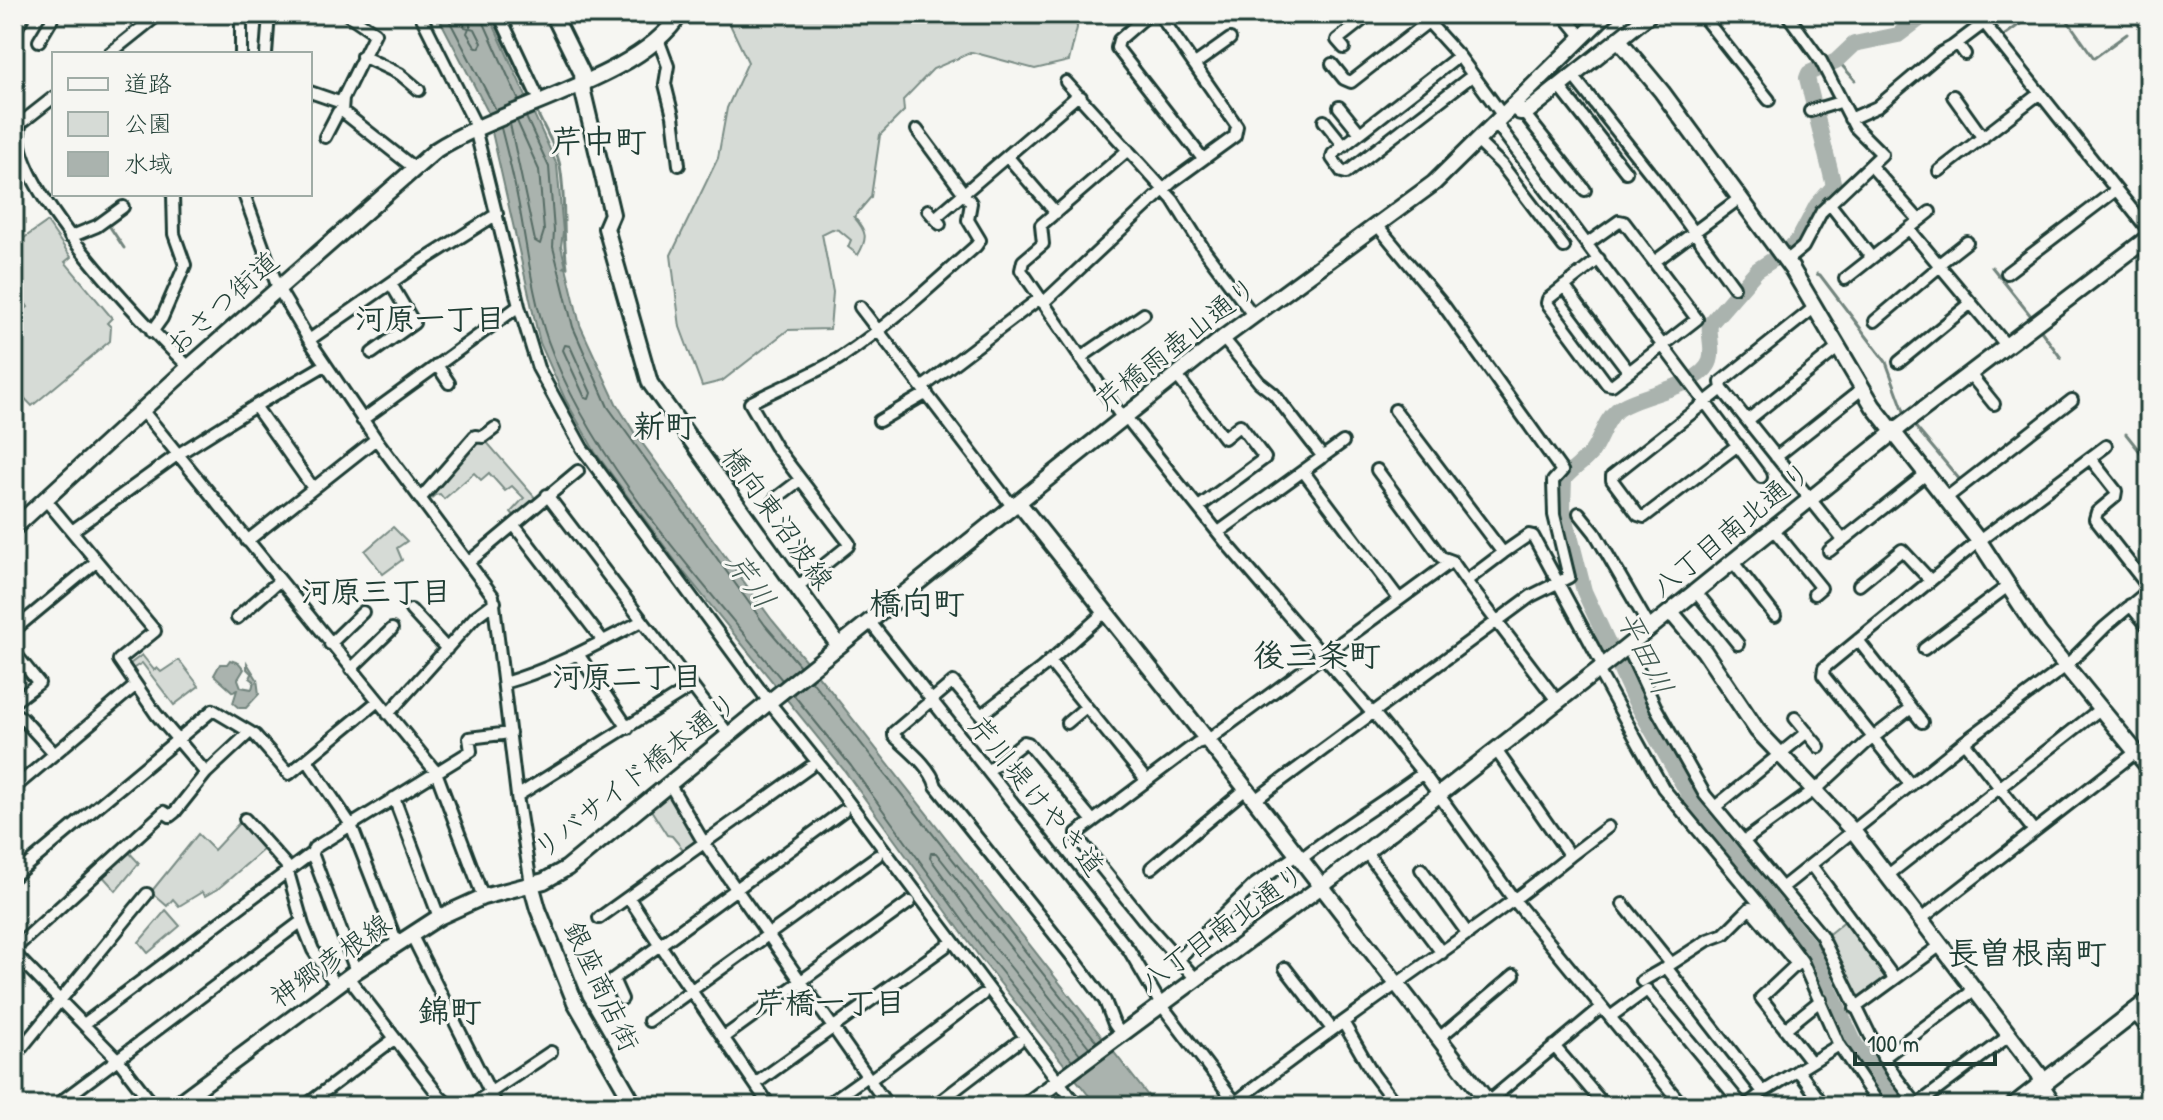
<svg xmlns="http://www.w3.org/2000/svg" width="2163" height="1120" font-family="'Patrick Hand','Klee One',sans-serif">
<rect width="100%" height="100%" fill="#f6f6f2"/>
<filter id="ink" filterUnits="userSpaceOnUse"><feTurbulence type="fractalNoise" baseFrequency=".0125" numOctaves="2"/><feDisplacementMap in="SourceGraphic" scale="16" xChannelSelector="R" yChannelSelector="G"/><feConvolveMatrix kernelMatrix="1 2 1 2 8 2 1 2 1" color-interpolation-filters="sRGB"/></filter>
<g filter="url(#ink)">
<path fill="#d6dbd6" stroke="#7a8c85" stroke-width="2" d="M725,14h351l1,14 -8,33 -34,8 -63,-17 -39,17 -30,31 1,11 -24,24 -9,62 -17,20c13,15 14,21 4,38l-10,-8 3,-7 -12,-10 -7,-1 -10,5 11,58 -3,37 -42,1 -66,51 -20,5 -22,-59 -9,-72 47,-97 9,-50 21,-46z
M47,222l24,35 -6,5 47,56 -5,5 4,4 -1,14 -78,65 -18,-19v-69l14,-11 -14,-21v-41z
M476,437l9,3 52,60 -20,19 -6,-7 13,-14 -12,-12 -7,5 -16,-18 -8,7 -7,-7 -30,26 -4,-5 -5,1 -8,7 -2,-7z
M393,527l14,14 -10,7 5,12 -19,14 -18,-23z
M142,655l12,15 3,-2 4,4 18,-12 20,26 -25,19 -32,-42 -13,8 -3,-4z
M671,793l27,49 -12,11 -14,-17 -5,-1 -16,-25z
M241,821l23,28 -45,39 -14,8 -3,-4 -23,14 -6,-7 -6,7 -16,-14 47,-58 16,16z
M126,849l13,14 -23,28 -16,-18z
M166,910l14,16 -32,27 -9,-11z
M1846,920l38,54v7l-25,19 -3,-1 -31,-62z"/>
<path fill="#aab3ae" stroke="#72847d" stroke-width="2" d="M437,14h50l8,14 62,137 6,67 -2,14 19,79 36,78 18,29 138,188 58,70 326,416h-59l-119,-151 -134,-185 -162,-200 -87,-118 -30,-53 -25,-56 -53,-233z
M230,660l9,3 5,6 -6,10 3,8 11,2 2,-8 -4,-3 2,-4 -5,-5v-6l10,16 2,15 -13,14h-7l-6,-5 4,-13 -4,2 -19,-17 6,-11h7z"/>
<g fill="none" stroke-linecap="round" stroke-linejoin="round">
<path stroke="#576c65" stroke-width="2" d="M446,14l50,96
M458,14l7,13 4,1 -2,5 8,13 4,2 3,-5 -7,-14 -5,-1v-14
M480,14l39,87
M526,117l23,50 5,64 -1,16 20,80 35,80 157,218 35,41
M510,124l25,117 5,3 4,-13 -5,-61 -22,-49
M501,128c7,27 14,55 19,83 8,43 13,88 28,130 44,122 153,239 234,339
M565,345l5,1 21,47 -2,6 -4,-1 -22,-48z
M811,680l286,362
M793,694l58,72 133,184 88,110
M1080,1054l-88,-110 -62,-86 1,-5h5l153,194"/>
<path stroke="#72847d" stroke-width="3" d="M491,14l41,87
M2063,14l31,44 33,-24
M1837,60l18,20
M2030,73l-28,-36 32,-23
M535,108c8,19 21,38 25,58 6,33 2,68 7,101h-3
M108,224l16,24
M1773,260l3,4
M1992,267l39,49
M1817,274l3,1 66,87 19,52
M2039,328l22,30
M1913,424l47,56
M2126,434l23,29
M1741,692l8,12
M1053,1092l11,14"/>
<path stroke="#aab3ae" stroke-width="16" d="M1789,249l10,-10 18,-34 17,-19 -27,-108 2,-5 27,-12 18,-17 44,-9 28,-21
M1777,257l-20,13 -47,54c-2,12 4,25 0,37 -9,27 -74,33 -93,49 -13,11 -16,30 -26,43 -8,10 -19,16 -27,26l-1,29 21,83 49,106 67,117 109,132 46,98 43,62"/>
<g stroke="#1f3d34" stroke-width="16">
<path id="street" d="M347,14l28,19 -32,65 -1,13 72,57
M420,14l53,106 46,186 19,62 44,80 187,254 62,77 246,327
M499,14l37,79
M1421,14l38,42 44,60
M1563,14l19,23
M1701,14l68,86
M1977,14l172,217
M658,39l10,27 -3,18 8,32 6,49
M39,41l16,-27
M1958,44l7,10
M1344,48l-7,-8 33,-26
M109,54l50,-40
M241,54v-40
M266,54l3,-40
M362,56l38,18 19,16
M1459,56l-126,98 -1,4 10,14 4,1 127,-98
M1195,64l35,-25
M1332,64l12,15 7,3 77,-60
M1573,76l89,112 72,99
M1066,82l107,118 32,51 48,64
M1559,86l67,86
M310,92l32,11
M1953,96l30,42
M54,97l-33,26c-21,54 129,207 168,244
M1339,107l21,26
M1810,111l30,-9
M1523,112l62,78
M1850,119l27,-12 64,-54 11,-6 32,-24
M1324,121l20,25
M1496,123l265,354
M325,137l13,-25 4,-2
M1477,141l24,23 63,83
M1128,150l-87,75 2,19 -20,17 -2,9 102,149 6,2 99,124 144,168
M1007,156l49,57
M1871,166l48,54
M1939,171l101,-78
M244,194l34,94 31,52 67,99 117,157 24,200 14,88
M1829,203l42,54
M928,210l12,14
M935,218l141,-121h5
M1909,229l97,116
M70,237l27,-11 26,-19
M1588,243l31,-22 5,1 73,97 -85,66 -5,-1 -60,-81 1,-4 51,-40
M1786,261l17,-14 19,-36 60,-57 -27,-27 -34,-66 -34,-47
M1654,262l86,-64
M1939,264l28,-22
M2007,273l109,-83
M1845,279l85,-67
M1564,286l65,86
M1043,303l130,-122 62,-45 2,-10 -78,-112h-10l-30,26 -2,8 86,111
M860,307l149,195h9
M1875,321l65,-55
M152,332l10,-14 23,-53 -11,-31 -1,-40
M1223,338l36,44 15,12 49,63
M309,340l112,-78 76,-48
M372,353l42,-30 -23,-39
M1080,358l64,-44
M1899,362l72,-59
M437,365l12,18
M1969,373l25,31
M1177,376l47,62 16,-13 25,33 -65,48
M923,387l117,-89
M1722,389l121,151 83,-66
M255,406l70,-41
M142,410l294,362 47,125
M1395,410l108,143 26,-18 4,1 70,130
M362,420l157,-114
M1748,420l91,-73
M879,421l48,-28
M1738,445l-94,72 -6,-2 -26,-35v-4l110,-87 -1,-7 94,-75
M1776,457l86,-68
M2090,458l26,33 -1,6 -18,15 -2,7 54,69
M1303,471l96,128
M547,495l182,240
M45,499l110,132 -36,29 37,54 50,59
M420,499l55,-63 8,1 12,-9
M775,499l25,-19
M1945,499l127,-99
M1579,513l16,20 55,95
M514,525l89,116
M1773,529l48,59 -7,6
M72,531l105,-76 78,-49 58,82
M1220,531l123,-89
M247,541l129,-102
M1829,551l14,-11
M1503,553l-37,28 92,121
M1452,561l14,20
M469,562l109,-91
M1733,562l42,54
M1859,585l43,-35 28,30
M797,587l51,-41 1,-3 -74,-97 -25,-43c31,-17 64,-28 93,-47 48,-32 90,-72 133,-110l4,-6 -12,-20 3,-17 -54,-73
M1696,592l42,52
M2130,605l19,23
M411,610l36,39
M1105,612l-63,56 -61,47 -28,-33 -59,50v4c15,14 37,31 42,50l138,173 31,42 9,23 7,10
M237,618l42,-37
M870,622l259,328 31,53 78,103
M14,630l82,-68
M330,644l33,-32
M1627,646l29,62 49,87 116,140 49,100 25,41 23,30
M1924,649l84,-63
M14,652l25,31 -25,19
M578,654l50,74
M1049,661l97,119
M351,669l41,-40
M1598,670l65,118 94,113 45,60 37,84 41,61
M504,683c49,-14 93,-39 138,-62
M1911,708l11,14
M1373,712l50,61 92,128 168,205
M14,713l8,5 32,35
M388,714l87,-97 20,-15
M1795,718l24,29
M1067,723l19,-16
M1964,742l70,89
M307,760l44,65 46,118
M988,771l36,-29 4,1 65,78
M670,785l34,58 184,263
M1911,785l-88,-110 1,-7 155,-127 127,-95
M14,788l121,-102
M517,796l174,-109
M394,798l45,119
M1255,800l276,-204 38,-19 -15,-62 -1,-34 9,-10 -118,-165 -67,-81
M1715,807l92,-75
M245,819l41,46 17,60 10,25 23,35
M1744,841l77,-56 44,-41 46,-36 -53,-68
M1366,852l76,101
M312,853l44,118
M1570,856l38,-29
M1301,859c39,-31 82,-56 122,-86
M1811,865l83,113
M1151,868l95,-79
M1421,869l47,65
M1888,875l212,-166
M14,876l199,-166 42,25 34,39 89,-73
M1783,887l181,-145 102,-76 39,-39 44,-37
M1623,904l48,60 37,-24 16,-6 26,-26 47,56 -36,34 50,64
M599,918l211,-151
M1921,919l215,-167
M411,934l86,172
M14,949l150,-137 6,4 5,-4 31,-39 44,-41
M14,953l106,109 34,44
M1178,959l76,-74 44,-31
M1666,967l97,125
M1285,968l47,61
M348,977l92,120 10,9
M1195,978l-49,-55 -69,-86v-4l120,-90 11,-3 244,-179 -11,-4 -64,-87
M1642,981l28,-16
M622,999l-9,-20 47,-34 -31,-47
M1855,1008l86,-63
M1610,1017l37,-27 96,116
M649,1021l228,-165
M1343,1022l30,52 24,32
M84,1024l228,-171 2,-5 157,-97 -2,-13 41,-5
M1785,1029l36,-29
M724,1037l186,-135
M1439,1038l75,-63
M1554,1046l51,60
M14,1057l133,-163
M1883,1058l91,-68
M1798,1070l26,36
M870,1080l112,-85
M755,1084l191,-138
M2043,1084l14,22
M1488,1102l114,-95
M1235,1103c109,-87 227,-160 335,-247l-74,-106
M1917,1105l93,-70
M55,1106l247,-185
M305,1106l89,-67
M428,1106l12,-9
M470,1106l81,-54
M770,1106l-110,-161 183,-134
M825,1106l42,-30
M934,1106l84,-64
M1746,1106l17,-14 76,-47"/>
</g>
<g stroke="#1f3d34" stroke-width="20">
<path id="secondary" d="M553,14l29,59 1,19 29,122 -6,14 44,155 189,263
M1619,40l43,52 130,177 81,137 106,135 60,92 110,135
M1513,105l7,7h7l123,-98
M1018,502l237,298 236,306
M14,528l175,-161 247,-217c66,-43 204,-71 244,-136
M1671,612l33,39 53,79 97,102 185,242 4,10
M531,884l7,25 37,93 60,104
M2135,1011l14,17
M174,1106l182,-135 83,-54 44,-20 61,-16 23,-13 202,-166 454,-364 211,-155 172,-169
M1025,1106l310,-230 263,-206 303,-244 248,-189"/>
</g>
<g stroke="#1f3d34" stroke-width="22">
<path id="primary" d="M2014,1106l135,-105"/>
</g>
<use href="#street" stroke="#f6f6f2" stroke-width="10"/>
<use href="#secondary" stroke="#f6f6f2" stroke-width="14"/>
<use href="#primary" stroke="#f6f6f2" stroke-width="16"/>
<path stroke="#1f3d34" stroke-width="3" stroke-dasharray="12 6" stroke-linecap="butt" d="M14,46l18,-32"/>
</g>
</g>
<g text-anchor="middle" stroke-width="6" stroke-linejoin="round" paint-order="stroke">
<g font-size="28" fill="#1f3d34" stroke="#f6f6f2">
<text transform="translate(222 303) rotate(-42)" y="10">おさつ街道</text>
<text transform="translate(1176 343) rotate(-38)" y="10">芹橋雨壺山通り</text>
<text transform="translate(778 518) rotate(54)" y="10">橋向東沼波線</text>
<text transform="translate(1731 529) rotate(-39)" y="10">八丁目南北通り</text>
<text transform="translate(635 775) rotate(-38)" y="10">リバサイド橋本通り</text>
<text transform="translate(1037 796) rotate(51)" y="10">芹川堤けやき道</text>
<text transform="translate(1222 927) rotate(-36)" y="10">八丁目南北通り</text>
<text transform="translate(330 960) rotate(-35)" y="10">神郷彦根線</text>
<text transform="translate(602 986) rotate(65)" y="10">銀座商店街</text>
</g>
<g font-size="30" font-weight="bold" fill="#1f3d34" stroke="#f6f6f2">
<text x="430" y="329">河原一丁目</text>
<text x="376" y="602">河原三丁目</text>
<text x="627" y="687">河原二丁目</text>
<text x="830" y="1013">芹橋一丁目</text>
</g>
<g font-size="30" font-style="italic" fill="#425a52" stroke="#f6f6f2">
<text transform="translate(751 581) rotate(55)" y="10">芹川</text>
<text transform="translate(1645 653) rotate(64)" y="10">平田川</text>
</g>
<g font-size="32" font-weight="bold" fill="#1f3d34" stroke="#f6f6f2">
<text x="599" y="152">芹中町</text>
<text x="665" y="437">新町</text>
<text x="917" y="614">橋向町</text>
<text x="1317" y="666">後三条町</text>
<text x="2027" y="964">長曽根南町</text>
<text x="450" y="1022">錦町</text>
</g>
</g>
<rect width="2163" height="1120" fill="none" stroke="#f6f6f2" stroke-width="48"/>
<rect x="24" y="24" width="2115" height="1072" fill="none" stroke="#1f3d34" stroke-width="3" filter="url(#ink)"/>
<rect x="52" y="52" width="260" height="144" fill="#f6f6f2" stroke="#a0aca6" stroke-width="2"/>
<rect x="68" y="78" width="40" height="12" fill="#f6f6f2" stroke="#a0aca6" stroke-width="2"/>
<text x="124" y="92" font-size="24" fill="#1f3d34">道路</text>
<rect x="68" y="112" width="40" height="24" fill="#d6dbd6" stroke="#a0aca6" stroke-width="2"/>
<text x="124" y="132" font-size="24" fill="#1f3d34">公園</text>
<rect x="68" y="152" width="40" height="24" fill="#aab3ae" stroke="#a0aca6" stroke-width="2"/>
<text x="124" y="172" font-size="24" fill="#1f3d34">水域</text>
<path d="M1855 1052v12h140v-12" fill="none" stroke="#1f3d34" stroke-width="4"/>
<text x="1867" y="1052" font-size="24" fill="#1f3d34" stroke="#f6f6f2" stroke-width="6" paint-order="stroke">100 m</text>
</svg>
